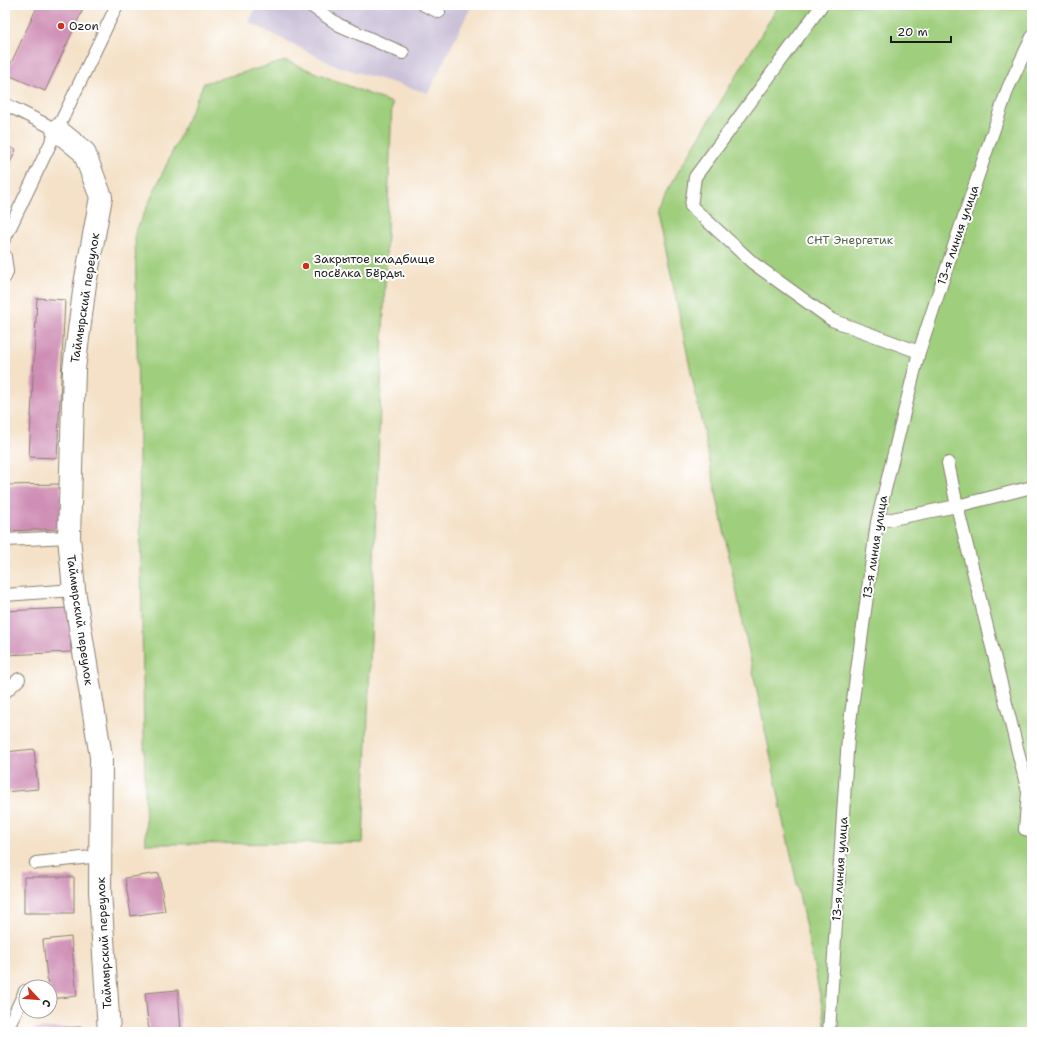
<svg xmlns="http://www.w3.org/2000/svg" width="1037" height="1037" font-family="'Shantell Sans',sans-serif">
<rect width="100%" height="100%" fill="#fff"/>
<filter id="ink" filterUnits="userSpaceOnUse"><feTurbulence type="fractalNoise" baseFrequency=".025" numOctaves="2"/><feDisplacementMap in="SourceGraphic" scale="8" xChannelSelector="R" yChannelSelector="G"/><feConvolveMatrix kernelMatrix="1 2 1 2 8 2 1 2 1" color-interpolation-filters="sRGB"/></filter>
<filter id="wash" filterUnits="userSpaceOnUse"><feTurbulence type="fractalNoise" baseFrequency=".012" numOctaves="4" result="noise"/><feDisplacementMap in="SourceGraphic" scale="16" xChannelSelector="R" yChannelSelector="G"/><feGaussianBlur stdDeviation="0.9" result="paint"/><feColorMatrix in="noise" values="0 0 0 0 0 0 0 0 0 0 0 0 0 0 0 0 0 1.4 0 .05"/><feComposite in="paint" operator="in"/></filter>
<g filter="url(#wash)">
<rect width="100%" height="100%" fill="#f4e1c7"/>
<path fill="#c9bfd7" d="M257,5h215l-44,88 -92,-27 -87,-44z"/>
<path fill="#9fce7d" stroke="#5e754c" d="M779,5h253v1027h-206l-2,-17 -167,-808z
M286,61l106,42 -29,740 -217,1 -11,-611 69,-150z"/>
<g id="blocks">
<path fill="#cf8eb5" d="M38,5h47l-40,86 -39,-17z
M5,145l11,5 -11,23z
M37,298l28,2 -8,158 -28,-1z
M61,484l1,45 -57,2v-46z
M69,608l2,44 -66,3v-44z
M34,749l4,40 -33,3v-40z
M159,873l6,38 -34,5 -6,-38z
M24,877h50v36h-50z
M71,937l6,59 -27,3v-12h-2l-5,-47z
M178,990l3,41 -32,1 -4,-39z
M83,1027v5h-48l-1,-3z"/>
</g>
</g>
<g filter="url(#ink)">
<use href="#blocks" fill-opacity="0" stroke="#887e72" stroke-width="1"/>
<g fill="none" stroke-linecap="round" stroke-linejoin="round">
<g stroke="#887e72" stroke-width="14">
<path id="lane" d="M310,5l29,20 64,28
M424,5l15,7
M822,5l-127,172 -4,29 62,57 79,57 87,32
M5,104l52,26
M5,238l112,-233
M5,256l2,16 -2,5
M948,463l9,43 71,286 -3,37 7,2
M877,522l80,-16 75,-19
M5,540l64,-3
M5,595l69,-5
M5,692l14,-13
M36,863l64,-7
M7,1032l1,-4 17,-37
M829,1032l19,-295 29,-215 42,-170 38,-115 51,-149 24,-51"/>
</g>
<g stroke="#887e72" stroke-width="24">
<path id="street" d="M57,130l27,22 17,45 -16,87 -11,85 -5,168 5,53 27,167 -1,134 9,141"/>
</g>
<use href="#lane" stroke="#fff" stroke-width="12"/>
<use href="#street" stroke="#fff" stroke-width="22"/>
</g>
</g>
<g fill="#c8321e" stroke="#fff" stroke-width="1.5">
<circle cx="61" cy="26" r="4"/>
<circle cx="306" cy="266" r="4"/>
</g>
<g text-anchor="middle" stroke-width="4" stroke-linejoin="round" paint-order="stroke">
<g font-size="12" fill="#1c1c1c" stroke="#fff" text-anchor="start">
<text x="69" y="30">Ozon</text>
<text x="314" y="263">Закрытое кладбище<tspan x="314" dy="14">посёлка Бёрды.</tspan></text>
</g>
<g font-size="12" fill="#1c1c1c" stroke="#fff">
<text transform="translate(958 235) rotate(-71)" y="4">13-я линия улица</text>
<text transform="translate(85 298) rotate(-81)" y="4">Таймырский переулок</text>
<text transform="translate(875 547) rotate(-81)" y="4">13-я линия улица</text>
<text transform="translate(80 620) rotate(82)" y="4">Таймырский переулок</text>
<text transform="translate(840 869) rotate(-86)" y="4">13-я линия улица</text>
<text transform="translate(104 943) rotate(-93)" y="4">Таймырский переулок</text>
</g>
<g font-size="12" fill="#506343" stroke="#fff">
<text x="850" y="244">СНТ Энергетик</text>
</g>
</g>
<rect width="1037" height="1037" fill="none" stroke="#fff" stroke-width="20"/>
<g transform="translate(38 999) rotate(116)"><circle r="19" fill="#ffffff" stroke="#a4a4a4"/>
<path d="M0-3L7 15L0 10L-7 15Z" fill="#c8321e"/>
<text y="-6" font-size="11" font-weight="bold" text-anchor="middle" fill="#1c1c1c">С</text>
</g>
<path d="M891 36v6h60v-6" fill="none" stroke="#1c1c1c" stroke-width="2"/>
<text x="897" y="36" font-size="12" fill="#1c1c1c" stroke="#ffffff" stroke-width="3" paint-order="stroke">20 m</text>
</svg>
